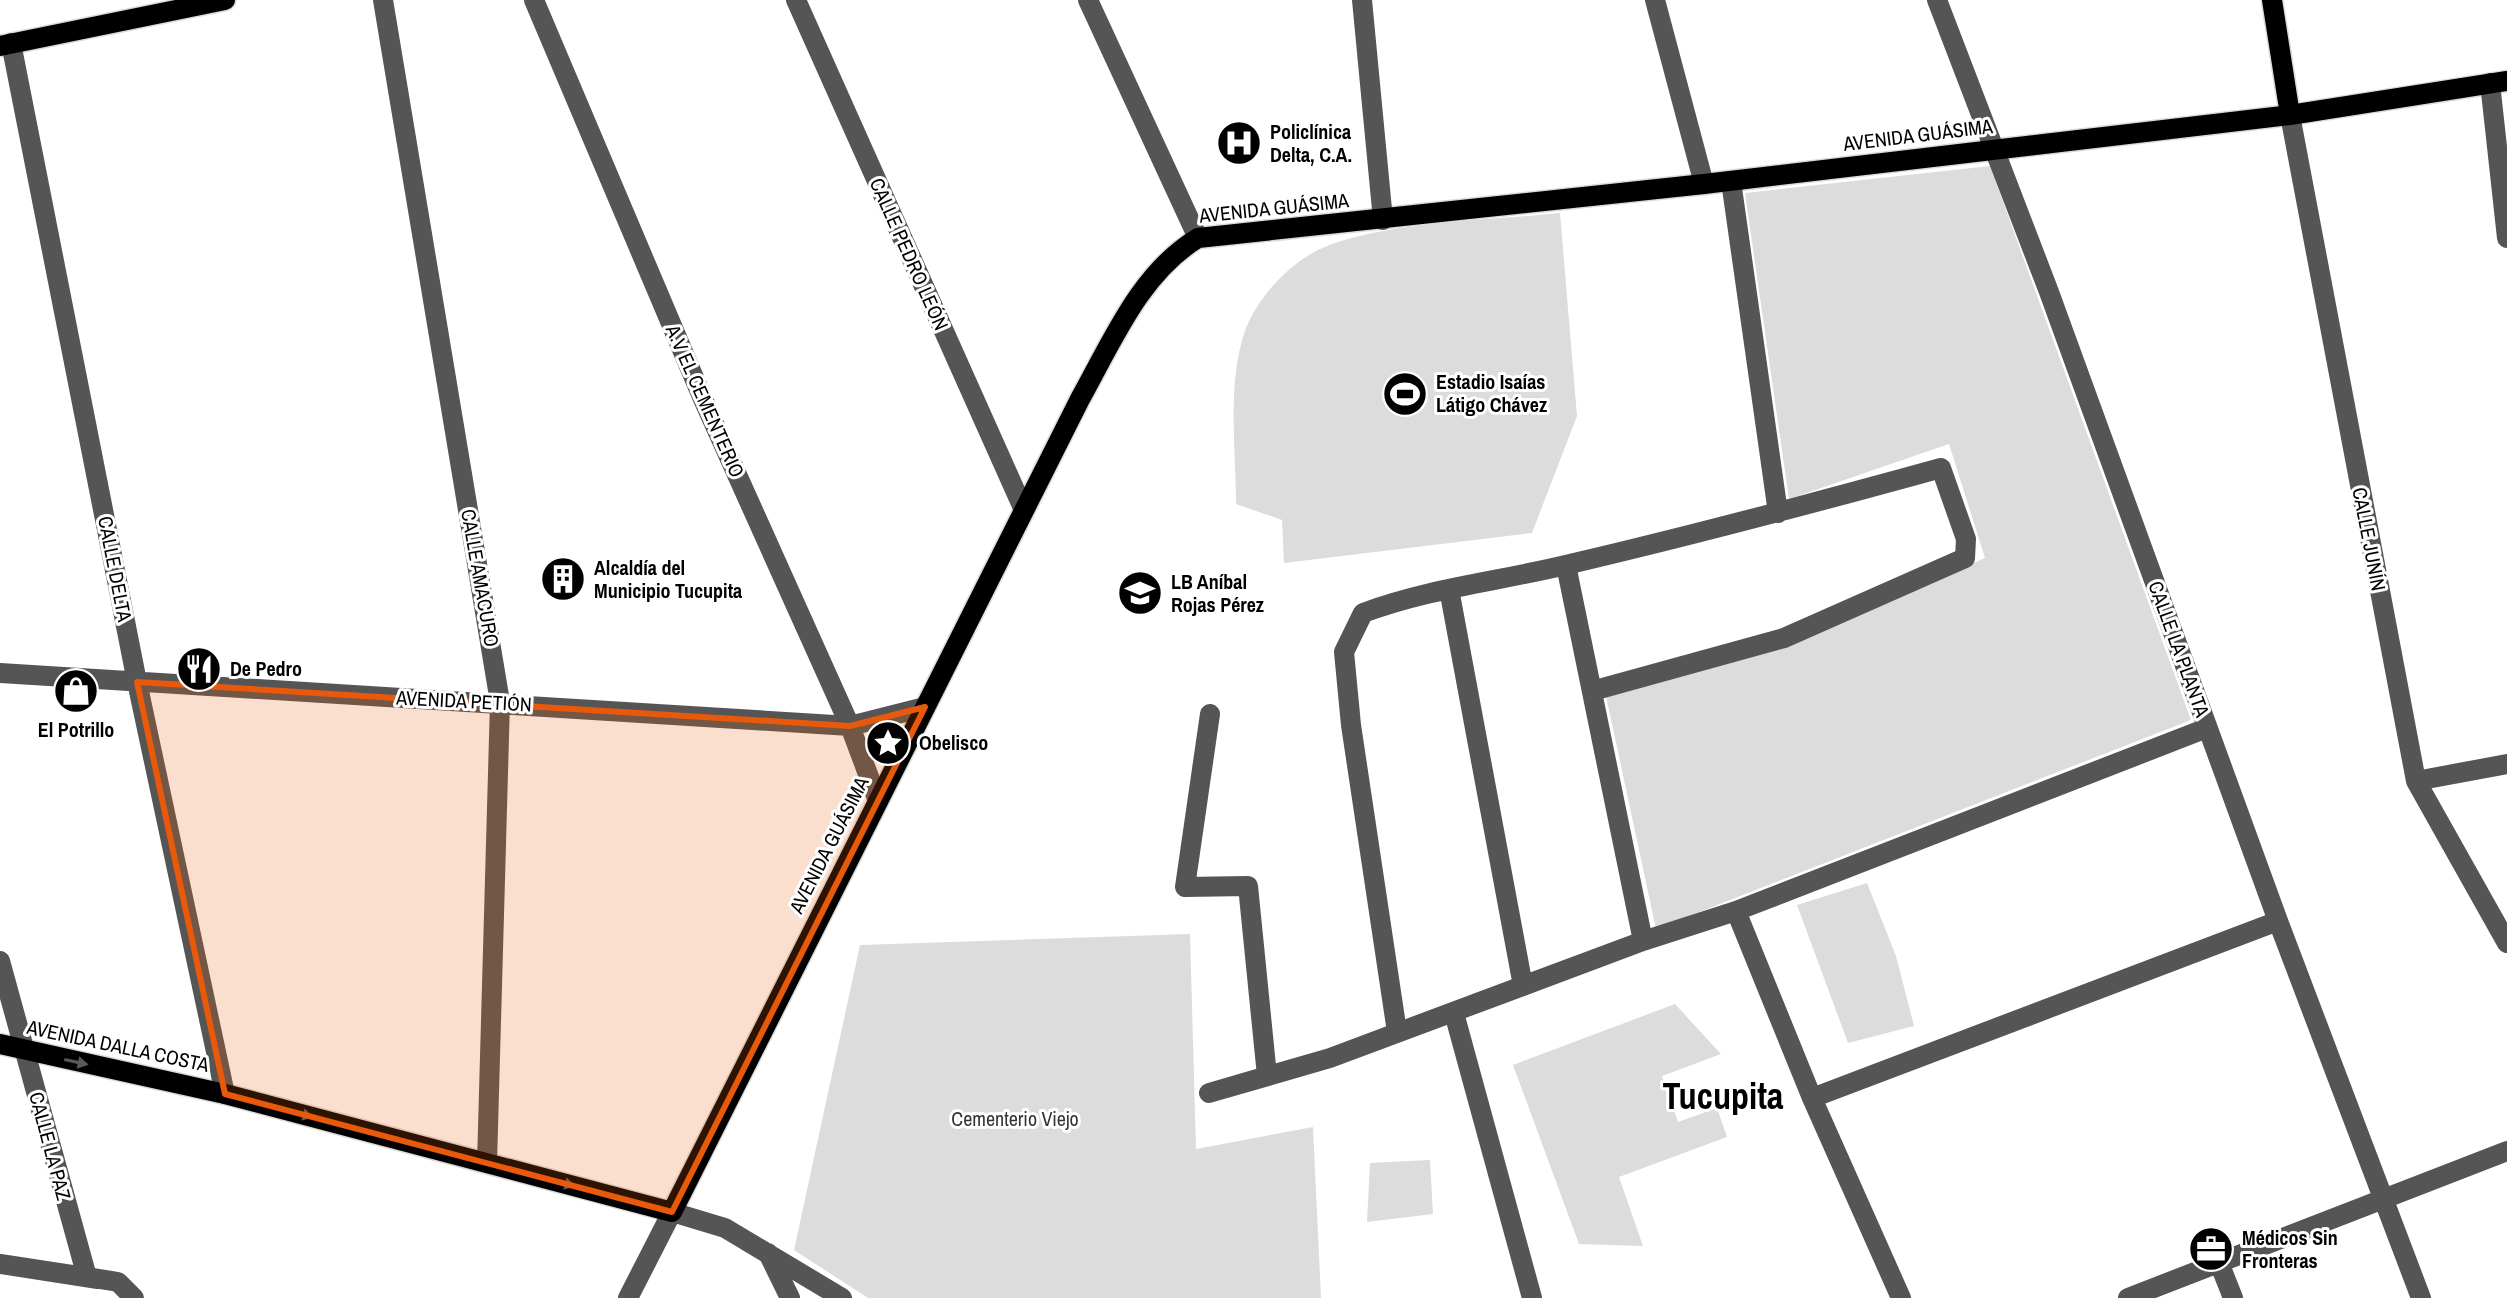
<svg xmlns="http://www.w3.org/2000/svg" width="2507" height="1298" font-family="'Archivo Narrow',sans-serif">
<rect width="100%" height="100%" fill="#fff"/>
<path fill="#dcdcdc" d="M1990,166l201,554 -535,209 -50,-233 178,-50 201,-88 -36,-114 -160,55 -44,-306z
M1560,213l17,203 -45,117 -248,30 -2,-43 -46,-16c0,-54 -9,-118 8,-170 11,-34 44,-70 76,-85 58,-27 173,-29 240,-36z
M1867,883l29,73 18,70 -66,17 -51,-138z
M1190,934l6,215 117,-22 8,171h-453l-74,-48 66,-305z
M1675,1004l46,50 -59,22 16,46 39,-14 10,29 -108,40 24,69 -64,-2 -66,-179z
M1430,1160l3,54 -66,8 3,-59z"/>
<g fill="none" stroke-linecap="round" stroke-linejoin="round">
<g stroke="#dbdbdb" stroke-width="23">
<path id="major" d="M2272,0l18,115
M0,46l225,-46
M0,1044l225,50 447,118 408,-813c32,-57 60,-126 118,-161l506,-54 586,-69 217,-34"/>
</g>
<path stroke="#555" stroke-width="20" d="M383,0l117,702 -13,461
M534,0l169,399 147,327 28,75
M796,0l227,508
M1088,0l110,238
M1362,0l21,220
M1655,0l49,184
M1937,0l112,292 229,629 143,377
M11,43l126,639 88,412
M2490,83l17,155
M2290,115l126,666 91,162
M1731,181l47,332
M1566,565l77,376
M1449,589l74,397
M0,673l850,53 75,-19
M1210,714l-25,173 63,-1 19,190
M2416,781l91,-17
M1736,911l76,187 89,200
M0,961l87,316 31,5 16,16
M1454,1013l78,285
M1397,1032l-46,-307 -7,-73 19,-39c67,-25 138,-32 207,-49 124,-29 248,-62 371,-96l25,71 -1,19 -181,80 -192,53
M1209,1093l121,-35 313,-117 93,-30 471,-183
M1812,1098l466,-177
M768,1253l22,45
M0,1264l98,15
M2220,1265l13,33
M628,1298l44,-86 53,16 117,70
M2128,1298l379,-147"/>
<use href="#major" stroke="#000" stroke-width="20"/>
</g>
<defs><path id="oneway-solid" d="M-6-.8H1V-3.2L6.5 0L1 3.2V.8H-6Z" transform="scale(2)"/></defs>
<g fill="#595959">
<use href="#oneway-solid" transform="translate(76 1062) rotate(12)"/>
<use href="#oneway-solid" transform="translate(301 1114) rotate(15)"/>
<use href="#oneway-solid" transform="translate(563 1183) rotate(15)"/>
</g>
<path fill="#e8590c" fill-opacity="0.2" stroke="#e8590c" stroke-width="6" stroke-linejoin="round" d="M137,682l713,44 75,-19 -253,505 -447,-118z"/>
<defs>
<g id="hospital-disc" transform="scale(2.3)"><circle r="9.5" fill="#000" stroke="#fff"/><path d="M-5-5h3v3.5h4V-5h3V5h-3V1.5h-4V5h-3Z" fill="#fff"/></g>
<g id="stadium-disc" transform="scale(2.3)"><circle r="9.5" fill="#000" stroke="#fff"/><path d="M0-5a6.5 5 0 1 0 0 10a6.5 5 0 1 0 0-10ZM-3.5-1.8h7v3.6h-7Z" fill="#fff"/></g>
<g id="building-disc" transform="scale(2.3)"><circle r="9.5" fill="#000" stroke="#fff"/><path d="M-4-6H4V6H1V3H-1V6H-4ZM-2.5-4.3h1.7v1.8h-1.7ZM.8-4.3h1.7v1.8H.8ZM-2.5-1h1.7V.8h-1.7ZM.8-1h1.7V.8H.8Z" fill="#fff"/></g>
<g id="school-disc" transform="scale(2.3)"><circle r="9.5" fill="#000" stroke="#fff"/><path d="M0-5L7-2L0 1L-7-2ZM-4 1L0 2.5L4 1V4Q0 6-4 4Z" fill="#fff"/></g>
<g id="restaurant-disc" transform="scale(2.3)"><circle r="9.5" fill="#000" stroke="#fff"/><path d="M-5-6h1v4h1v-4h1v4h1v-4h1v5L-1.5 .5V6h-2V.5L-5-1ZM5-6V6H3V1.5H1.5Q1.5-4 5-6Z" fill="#fff"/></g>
<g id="shop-disc" transform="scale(2.3)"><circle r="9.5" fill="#000" stroke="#fff"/><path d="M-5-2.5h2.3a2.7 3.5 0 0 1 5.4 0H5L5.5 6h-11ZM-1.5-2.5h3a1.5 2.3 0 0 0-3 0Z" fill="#fff"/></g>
<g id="sight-disc" transform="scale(2.3)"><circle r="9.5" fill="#000" stroke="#fff"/><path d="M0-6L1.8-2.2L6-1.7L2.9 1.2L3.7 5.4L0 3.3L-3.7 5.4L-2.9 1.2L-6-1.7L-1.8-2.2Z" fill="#fff"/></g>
<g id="office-disc" transform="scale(2.3)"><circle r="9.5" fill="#000" stroke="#fff"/><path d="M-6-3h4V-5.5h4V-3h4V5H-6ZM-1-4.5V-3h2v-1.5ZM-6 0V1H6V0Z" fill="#fff"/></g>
</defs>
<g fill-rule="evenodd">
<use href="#hospital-disc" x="1239" y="143"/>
<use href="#stadium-disc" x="1405" y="394"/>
<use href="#building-disc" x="563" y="579"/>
<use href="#school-disc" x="1140" y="593"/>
<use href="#restaurant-disc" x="199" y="669"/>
<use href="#shop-disc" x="76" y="691"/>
<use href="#sight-disc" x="888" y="743"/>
<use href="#office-disc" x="2211" y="1249"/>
</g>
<g text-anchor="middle" stroke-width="6" stroke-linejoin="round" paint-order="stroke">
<g font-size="20" font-weight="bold" fill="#000" stroke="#fff" text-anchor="start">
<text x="1270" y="139">Policlínica<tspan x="1270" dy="23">Delta, C.A.</tspan></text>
<text x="1436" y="389">Estadio Isaías<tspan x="1436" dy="23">Látigo Chávez</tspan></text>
<text x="594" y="575">Alcaldía del<tspan x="594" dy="23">Municipio Tucupita</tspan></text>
<text x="1171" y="589">LB Aníbal<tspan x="1171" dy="23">Rojas Pérez</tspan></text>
<text x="230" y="676">De Pedro</text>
<text x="76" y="737" text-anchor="middle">El Potrillo</text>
<text x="919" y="750">Obelisco</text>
<text x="2242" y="1245">Médicos Sin<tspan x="2242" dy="23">Fronteras</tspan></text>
</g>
<g font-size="20" fill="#000" stroke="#fff">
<text transform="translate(1918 135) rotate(-7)" y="7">AVENIDA GUÁSIMA</text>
<text transform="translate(1274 208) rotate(-6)" y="7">AVENIDA GUÁSIMA</text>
<text transform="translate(909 254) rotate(66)" y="7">CALLE PEDRO LEÓN</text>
<text transform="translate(705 401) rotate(66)" y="7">A.V EL CEMENTERIO</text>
<text transform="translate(2369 539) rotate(79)" y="7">CALLE JUNÍN</text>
<text transform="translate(115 569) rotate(79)" y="7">CALLE DELTA</text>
<text transform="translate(480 578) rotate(80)" y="7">CALLE AMACURO</text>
<text transform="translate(2179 649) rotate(70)" y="7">CALLE LA PLANTA</text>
<text transform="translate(464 701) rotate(3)" y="7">AVENIDA PETIÓN</text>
<text transform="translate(829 845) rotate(-63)" y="7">AVENIDA GUÁSIMA</text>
<text transform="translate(118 1046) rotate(12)" y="7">AVENIDA DALLA COSTA</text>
<text transform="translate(50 1146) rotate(75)" y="7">CALLE LA PAZ</text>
</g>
<g font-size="20" fill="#333" stroke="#fff">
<text x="1015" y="1126">Cementerio Viejo</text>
</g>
<g font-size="36" font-weight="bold" fill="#000" stroke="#fff">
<text x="1723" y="1109">Tucupita</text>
</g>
</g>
</svg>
